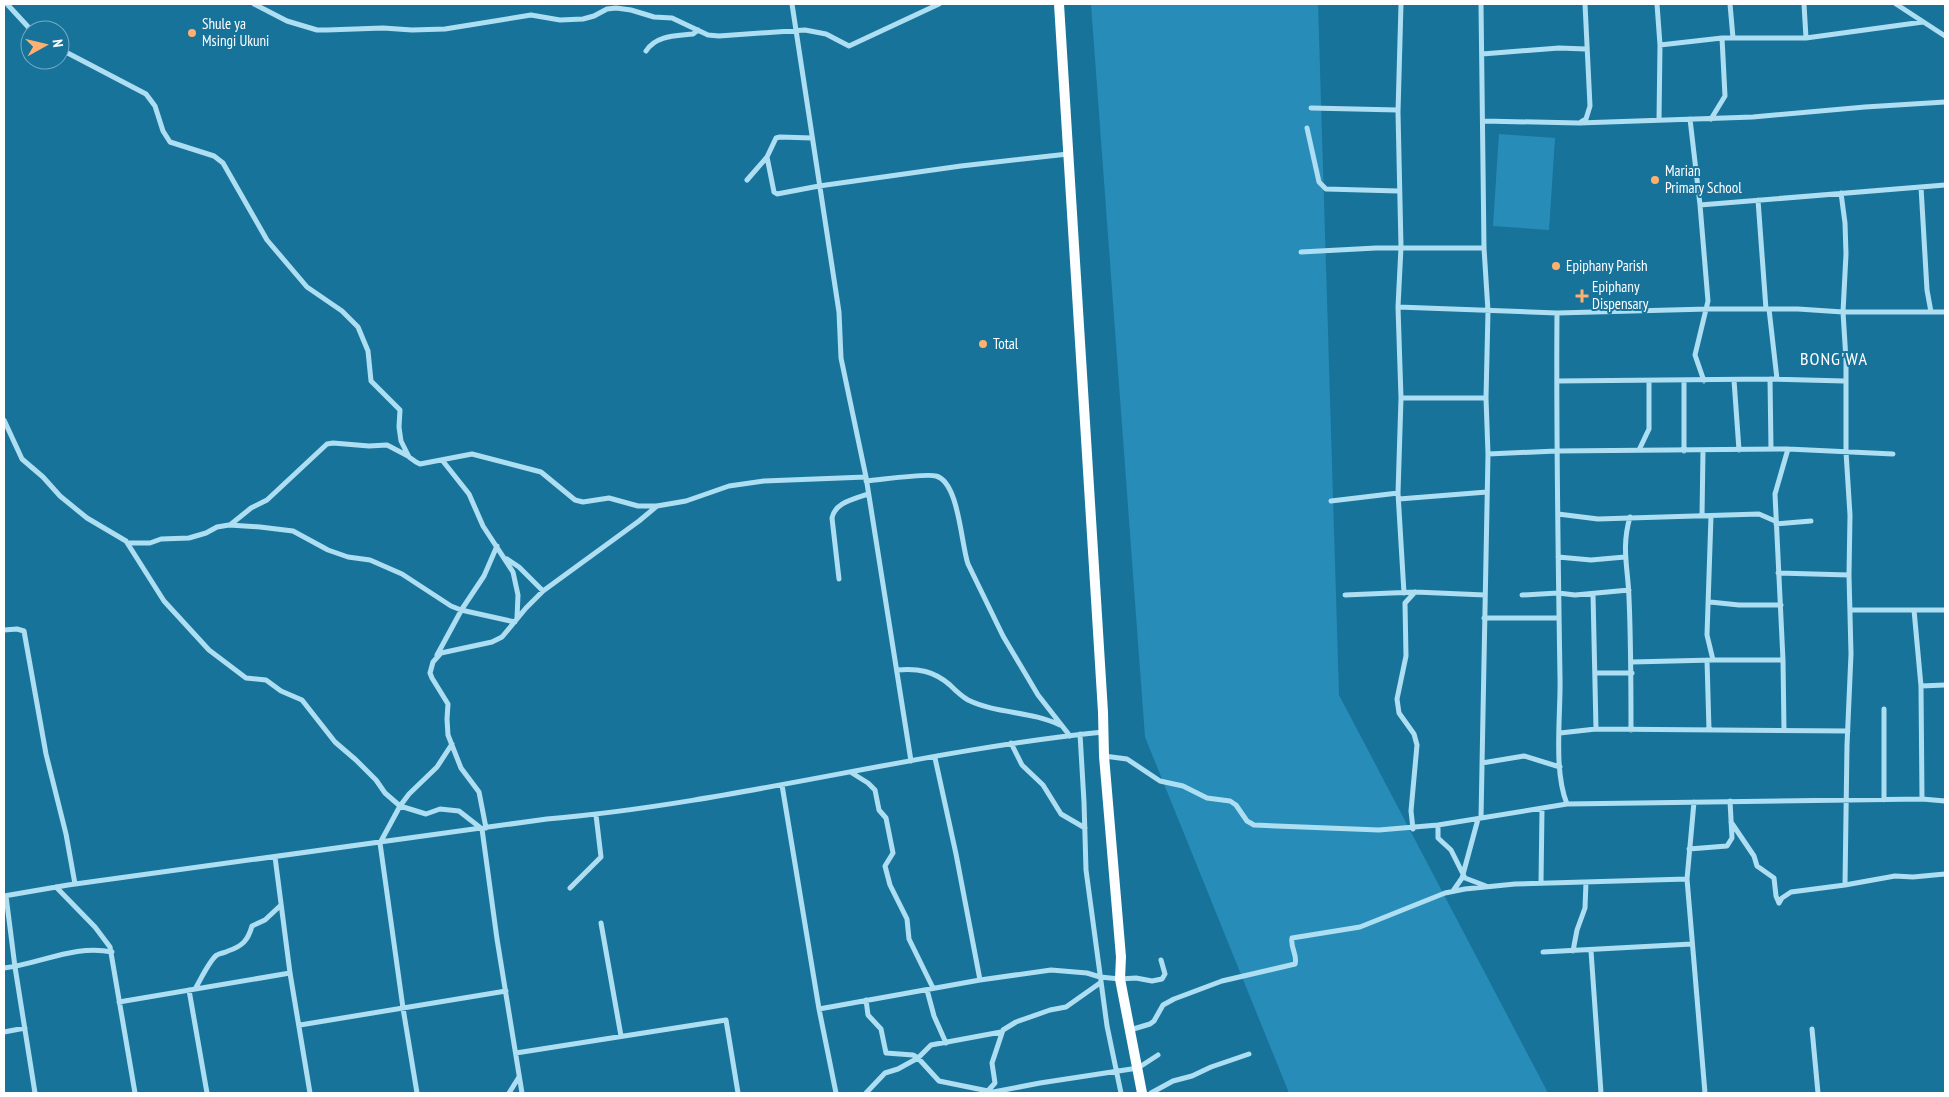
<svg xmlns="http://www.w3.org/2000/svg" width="1949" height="1097" font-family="'PT Sans Narrow',sans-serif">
<rect width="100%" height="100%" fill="#18739b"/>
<path fill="#278db8" d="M1091,4h227l21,691 209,398h-259l-144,-356z
M1499,134l56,4 -6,92 -56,-4z"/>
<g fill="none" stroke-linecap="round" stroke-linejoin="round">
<path stroke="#aedef2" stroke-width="5" d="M7,4l24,26
M254,4l33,17 30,9h10l56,-2 29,2 33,-1 86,-14 29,5 23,-1 11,-3 13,-7 9,-1 15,2 23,7 18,1 36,17 11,1 86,-6 21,4 23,12 90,-42
M792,4l47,308 2,46 25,119 45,284
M1401,4l-3,108 3,135 -3,60 3,91 -3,95 6,100
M1481,4l3,244 4,63 -2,87 2,56 -7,364
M1657,4l3,41 -1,75
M1730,4l3,34
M1804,4l2,34
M1896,4l49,32
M1660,45l62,-7h84l117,-16
M60,49l86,45 9,12 8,25 7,11 44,14 9,7 44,77 40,47 35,24 16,16 10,24 3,30 29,29 -1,17 2,14 8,16 7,5 4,2 52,-10 69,18 34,28 8,2 26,-4 29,8h19l29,-5 43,-15 35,-5 102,-4
M646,51c10,-16 30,-15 47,-17l5,-4
M1482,54l77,-6 27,1
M1311,108l87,2
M1690,119l10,86 8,96 -13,54 9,26
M1711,119l14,-23 -3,-58
M1483,121l96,2 174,-6 112,-10 80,-5
M1581,122l5,-3 4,-13 -5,-102
M1307,128l12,54 7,7 72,2
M767,157l7,35 3,2 42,-8 142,-20 107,-12
M747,180l20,-23 9,-19 4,-1 32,1
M1921,187l6,103 4,22
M1841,193l4,30 1,31 -3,58 3,48v92l4,63 -1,60 2,79 -4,91 -2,140
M1758,200l8,109
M1700,205l245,-20
M1301,252l75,-4h108
M1398,307l159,6 151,-4h90l45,3h102
M1769,309l8,70
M1557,313c-1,121 1,242 3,364 1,37 -7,93 7,127
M1770,379l1,70
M1734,380l5,70
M1557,381l213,-2 74,2
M1401,398h85
M4,420l18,39 21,18 17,19 27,22 39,23 38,60 45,49 37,28 20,2 15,11 21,9 33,42 21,18 20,20 9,13 15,13 26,8 14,-5 19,2 23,18 15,110 25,154
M1639,450l10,-21v-48
M1684,451v-70
M1488,454l68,-3 232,-2 105,5
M442,460l27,34 14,32 30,46 5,23 -1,23
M866,481c14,-1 60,-8 70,-5 23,6 25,68 32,88l35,72 35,59 32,41
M1399,499l88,-7
M1331,501l67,-8
M1558,514l40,5 161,-5 16,7
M1702,516l1,-65
M1711,516l-4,119 6,25
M1630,517c-9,31 -2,50 -1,81 2,44 2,88 2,132
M1776,524l35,-3
M230,525l21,-17 16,-8 60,-56 6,-1 36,3 18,-1 21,11
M128,543h22l11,-4 28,-1 17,-5 11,-6 12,-2 31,2 33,4 35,19 20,7 22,3 32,14 49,32 10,4 54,12
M1558,557l33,3 34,-3
M507,559l12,8 24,24
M1778,573l71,2
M839,579l-7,-61c3,-16 23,-19 36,-24
M1593,594l3,135
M1345,595l70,-3 70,3
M1522,595l36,-2 17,2 54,-5
M1710,602l29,3h42
M1850,610h95
M1914,610l7,76 1,113
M1484,618h74
M4,630l13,-1 7,2 22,123 20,80 9,50
M437,655l25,-46 22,-33 13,-30
M1707,660l2,70
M1632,662l81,-2h70
M897,670c21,-2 37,1 53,15 5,5 11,11 18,15 29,14 63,11 92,25
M1595,673h37
M1921,686l24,-1
M1884,709v91
M1784,730l-1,-70 -8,-166 13,-45
M1560,733l36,-4 252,2
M1080,734l4,68 2,68 21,156 14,67
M1011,743l11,22 21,20 18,29 24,14
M1104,756l23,3 33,22 23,5 24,12 23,3 6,4 11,16 7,4 125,5 59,-5 129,-21 355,-5 23,2
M935,758l21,96 24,126
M1482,763l42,-7 36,11
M852,773l16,10 7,7 4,20 7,8 7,35 -8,13 5,19 17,34 2,20 24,49
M782,785l37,224 17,84
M1694,802l-7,77 18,214
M1731,822l23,34 3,10 17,12 2,18 3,7
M1438,825v13l13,12 14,28 21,8
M486,828l-7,-36 -18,-24 -13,-33 -1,-16 1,-15 -16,-26 -2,-5 3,-11 8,-9 51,-11 10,-5 24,-29 17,-17 96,-70 18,-15
M1413,829l-2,-18 6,-66 -3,-11 -15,-21 -2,-14 9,-43 -1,-53 10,-11
M1689,849l38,-3 5,-8 -2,-37
M275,857l15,116 20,120
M1541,883l1,-74
M56,887l39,40 15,20 25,146
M570,888l31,-31 -5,-42
M1453,891l9,-13 16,-59
M4,896l64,-11 479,-66c187,-16 369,-68 556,-87
M6,896l9,71 20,126
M1779,903l3,-5 9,-6 54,-7 50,-9 18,1 32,-3
M601,923l20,113
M1573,951l4,-21 8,-22 1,-26
M1591,951l10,142
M1543,952l149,-8
M4,968c36,-4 71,-24 108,-16
M195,989c5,-8 15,-30 22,-34 3,-2 8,-2 11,-4 15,-5 20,-11 24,-25l13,-6 16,-15
M189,990l18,103
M927,990l7,26 12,27
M866,1000l2,15 13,14 5,24 27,2 5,3 21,23 49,10
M119,1002l171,-29
M819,1009l161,-29 71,-10 36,3 13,4 20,2 16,-1 16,3 10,-2 3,-5 -4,-14
M300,1025l206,-34
M1812,1029l6,64
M1130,1030l20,-6 4,-3 9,-16 11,-6 48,-18 73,-17c3,-8 -5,-17 -3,-26l68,-11 85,-34 20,-4 50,-5 172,-5
M4,1032l21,-4
M516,1053l210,-33 12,73
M417,1093l-14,-85 -23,-165 20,-37 9,-12 28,-27 15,-23
M509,1093l10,-16
M866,1093l19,-20 13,-4 20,-11 13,-13 70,-13
M986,1093l9,-10 -3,-20 11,-33 13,-8 34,-12 16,-3 34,-24
M988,1093l52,-10 98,-15 20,-13
M1151,1093l22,-12 19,-5 19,-9 38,-13"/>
<path stroke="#fcfeff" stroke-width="10" d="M1059,4l44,708 1,44 17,201 -1,22 22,114"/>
</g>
<g fill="#ffb06f" stroke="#18739b" stroke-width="2">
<circle cx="192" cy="33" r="5"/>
<circle cx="1655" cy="180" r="5"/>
<circle cx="1556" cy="266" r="5"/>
<path d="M1579.5 288.5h5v5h5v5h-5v5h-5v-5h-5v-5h5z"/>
<circle cx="983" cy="344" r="5"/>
</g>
<g text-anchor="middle" stroke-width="4" stroke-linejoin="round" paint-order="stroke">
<g font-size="15" fill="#fff" stroke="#18739b" text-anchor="start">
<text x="202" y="29">Shule ya<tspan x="202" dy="17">Msingi Ukuni</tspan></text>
<text x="1665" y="176">Marian<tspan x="1665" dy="17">Primary School</tspan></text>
<text x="1566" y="271">Epiphany Parish</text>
<text x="1592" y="292">Epiphany<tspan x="1592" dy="17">Dispensary</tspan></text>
<text x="993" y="349">Total</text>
</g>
<g font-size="18" letter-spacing="1" fill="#fff" stroke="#18739b">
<text x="1834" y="365">BONG'WA</text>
</g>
</g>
<rect width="1949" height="1097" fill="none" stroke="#ffffff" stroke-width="10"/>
<g transform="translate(45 45) rotate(82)"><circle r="24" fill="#18739b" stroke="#74abc3"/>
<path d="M0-4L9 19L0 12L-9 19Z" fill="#ffb06f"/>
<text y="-8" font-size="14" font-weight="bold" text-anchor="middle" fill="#ffffff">N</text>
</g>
</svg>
